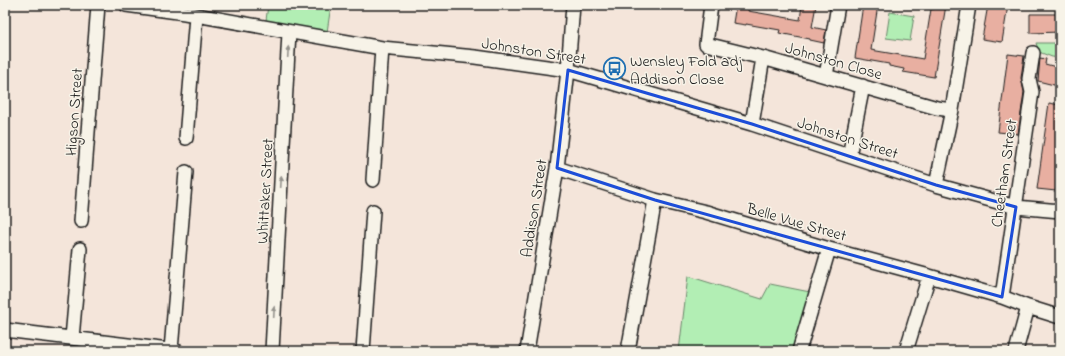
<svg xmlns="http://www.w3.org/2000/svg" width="1065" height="356" viewBox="0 0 1065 356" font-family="'Indie Flower',sans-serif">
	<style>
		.green { fill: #b2eeb4; stroke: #678568 }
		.building { fill: #e8afa1; stroke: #1c1c1c }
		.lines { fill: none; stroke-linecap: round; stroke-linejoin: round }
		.street-casing { stroke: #1c1c1c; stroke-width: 16 }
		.street { stroke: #f7f3e8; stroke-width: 13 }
		.oneway { fill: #94928c }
		.marked { fill: none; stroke: #1d4ed8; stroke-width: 3; stroke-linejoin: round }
		.labels { text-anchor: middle; stroke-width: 3; stroke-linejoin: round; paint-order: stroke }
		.street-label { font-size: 16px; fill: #1c1c1c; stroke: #f7f3e8 }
		.poi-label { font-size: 16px; fill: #1c1c1c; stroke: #f7f3e8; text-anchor: start }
	</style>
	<rect width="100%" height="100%" fill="#f4e5da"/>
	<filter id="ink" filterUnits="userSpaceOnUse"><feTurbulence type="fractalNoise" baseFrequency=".025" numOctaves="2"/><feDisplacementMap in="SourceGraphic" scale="8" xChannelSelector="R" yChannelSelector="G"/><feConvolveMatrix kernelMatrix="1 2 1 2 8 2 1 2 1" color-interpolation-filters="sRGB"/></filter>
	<g filter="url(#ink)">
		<!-- green -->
		<path class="green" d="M268,5H331L326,39L265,28Z
			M890,12L914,16L910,41L886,38Z
			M1036,43H1060V58L1052,57L1039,52Z
			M688,276L762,299L770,284L810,292L794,351H679Z"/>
		<!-- building -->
		<path class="building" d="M736,5H749L748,11L800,20L802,5H816L812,27L826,30L824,43L810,40V39L779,33L780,30L746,24V25L733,23Z
			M863,5H878L871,50L923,59L931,9H934L935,5H946L934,77L903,72L904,69L889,66V64L855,58Z
			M988,5H1008L1002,42L982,39Z
			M1030,14H1059L1060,15V32L1030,33Z
			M1008,54L1024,56L1021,78L1024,92L1018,134L998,132Z
			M1040,58L1046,59L1045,64L1060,68L1058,86L1038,81Z
			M1049,103L1060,105V163L1056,191L1037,189Z"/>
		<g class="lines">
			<defs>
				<path id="street" d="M126,5L185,13L382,48L475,57L568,70L752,124L936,185L1016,207L1060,211
					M711,5L706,44L763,58L937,108L952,110
					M826,76L838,5
					M752,124L763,58
					M186,138L196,16
					M849,156L863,86
					M557,168L655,200L706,212L829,249L929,276L1002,297L1028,307L1060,317
					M373,180L382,48
					M936,185L952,110L969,5
					M81,221L98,5
					M1002,297L1032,92L1029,79L1033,53
					M5,330L177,351
					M72,338L80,249
					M171,350L186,172
					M272,351L289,32
					M363,351L373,211
					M527,351L557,168L568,70L573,5
					M628,351L655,200
					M799,351L829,249
					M906,351L929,276
					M1016,351L1028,307"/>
			</defs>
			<!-- street casing -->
			<use href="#street" class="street-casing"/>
			<!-- street -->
			<use href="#street" class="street"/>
		</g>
		<!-- one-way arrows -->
		<defs><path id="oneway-solid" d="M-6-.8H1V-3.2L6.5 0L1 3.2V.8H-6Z"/></defs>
		<g class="oneway">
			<use href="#oneway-solid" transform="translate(288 52) rotate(-87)"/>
			<use href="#oneway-solid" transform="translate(281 182) rotate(-87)"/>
			<use href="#oneway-solid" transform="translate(274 312) rotate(-87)"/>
		</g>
	</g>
	<!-- marked area -->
	<path class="marked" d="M568,70L752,124L936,185L1016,207L1002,297L655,200L557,168Z"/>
	<!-- icons -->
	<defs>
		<symbol id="bus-ring" viewBox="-11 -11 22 22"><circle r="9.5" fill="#f7f3e8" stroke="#1f6fb2" stroke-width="1.5"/><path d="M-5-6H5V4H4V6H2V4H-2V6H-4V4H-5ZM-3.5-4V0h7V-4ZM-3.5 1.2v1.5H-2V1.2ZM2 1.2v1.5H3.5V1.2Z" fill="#1f6fb2"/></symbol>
	</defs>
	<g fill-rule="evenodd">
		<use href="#bus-ring" x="602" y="56" width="25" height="25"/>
	</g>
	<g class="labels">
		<!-- street labels -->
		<g class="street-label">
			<text transform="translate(534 50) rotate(9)" y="6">Johnston Street</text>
			<text transform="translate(834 60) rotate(16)" y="6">Johnston Close</text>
			<text transform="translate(73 112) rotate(-86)" y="6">Higson Street</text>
			<text transform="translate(848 137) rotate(18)" y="6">Johnston Street</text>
			<text transform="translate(1003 173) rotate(-82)" y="6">Cheetham Street</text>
			<text transform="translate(264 191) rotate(-87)" y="6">Whittaker Street</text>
			<text transform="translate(533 208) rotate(-81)" y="6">Addison Street</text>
			<text transform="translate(797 221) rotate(16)" y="6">Belle Vue Street</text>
		</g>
		<!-- poi labels -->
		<g class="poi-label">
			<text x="630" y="66">Wensley Fold adj<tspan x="630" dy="18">Addison Close</tspan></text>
		</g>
	</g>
	<!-- margin -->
	<rect width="1065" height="356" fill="none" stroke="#f7f3e8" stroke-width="20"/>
	<rect x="10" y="10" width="1045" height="336" fill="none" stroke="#1c1c1c" stroke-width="1.5" filter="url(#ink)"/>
</svg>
